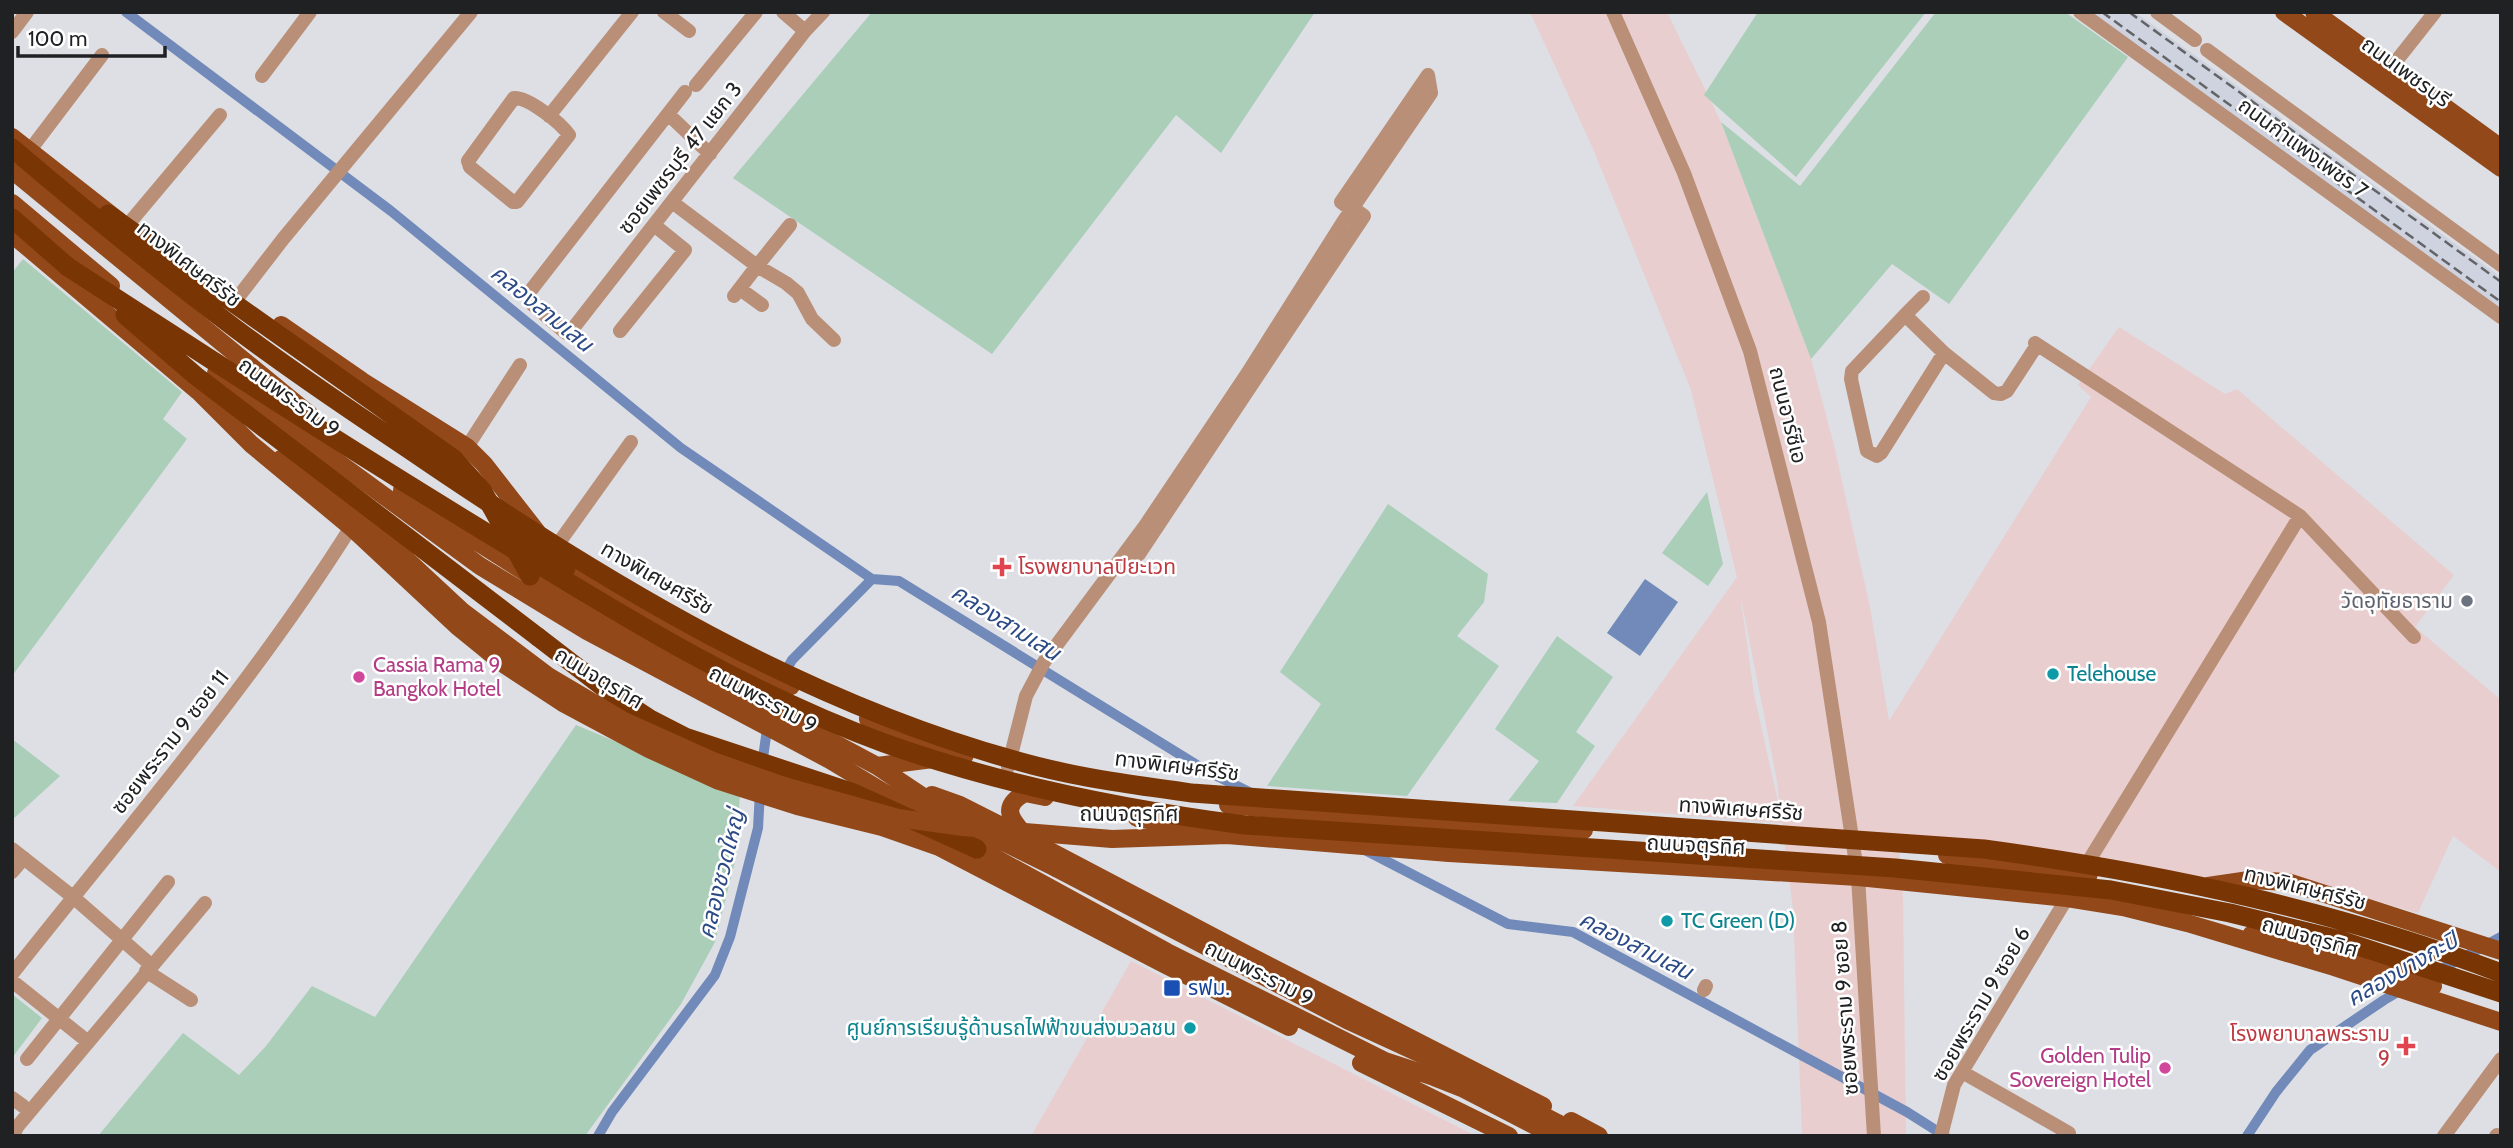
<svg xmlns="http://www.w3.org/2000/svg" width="2513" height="1148" viewBox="0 0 2513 1148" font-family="Cabin,'Noto Sans Thai',sans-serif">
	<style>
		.commercial { fill: #e9cecf; fill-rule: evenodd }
		.built { fill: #cfd3df }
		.green { fill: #aaceb8 }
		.water { fill: #718ab9 }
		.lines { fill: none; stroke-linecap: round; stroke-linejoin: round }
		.canal { stroke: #718ab9; stroke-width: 10 }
		.minor { stroke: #b98f78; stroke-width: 14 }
		.major { stroke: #924819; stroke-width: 18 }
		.highway { stroke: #793504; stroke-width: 19 }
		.rail { stroke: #636467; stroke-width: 2.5; stroke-dasharray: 10 5; stroke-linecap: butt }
		.major-bridge { stroke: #924819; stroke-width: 18 }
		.highway-bridge { stroke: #793504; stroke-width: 19 }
		.health-dot { fill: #e0444e; stroke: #fff; stroke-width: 2.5 }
		.worship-dot { fill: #6b7280; stroke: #fff; stroke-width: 2.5 }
		.culture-dot { fill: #0f9aa8; stroke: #fff; stroke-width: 2.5 }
		.hotel-dot { fill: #d1479c; stroke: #fff; stroke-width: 2.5 }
		.transit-dot { fill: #1a4fb4; stroke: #fff; stroke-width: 2.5 }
		.labels { text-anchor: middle; stroke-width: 5; stroke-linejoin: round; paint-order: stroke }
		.street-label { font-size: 21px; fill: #202123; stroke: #fff }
		.health-label { font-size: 21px; fill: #be3a42; stroke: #fff; text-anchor: start }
		.worship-label { font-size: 21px; fill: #5b616d; stroke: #fff; text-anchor: end }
		.hotel-label { font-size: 21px; fill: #b23c85; stroke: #fff; text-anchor: start }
		.culture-label { font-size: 21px; fill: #0d838f; stroke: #fff; text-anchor: start }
		.transit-label { font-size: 21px; fill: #164399; stroke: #fff; text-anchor: start }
		.water-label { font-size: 23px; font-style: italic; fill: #2c4a85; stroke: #fff }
	</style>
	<rect width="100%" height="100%" fill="#dddfe4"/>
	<!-- commercial -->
	<path class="commercial" d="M1530,12H1667L1721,122L1811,359L1834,445L1870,607L1889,721L2091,397L2078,385L2119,327L2225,394L2237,389L2454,575L2415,627L2501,700V872L2453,836L2418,913L2290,876L2246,871L2205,878L1898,835L1903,897L1906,1136H1802L1793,909L1782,823L1573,806L1737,577L1691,390L1594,151ZM1740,593L1777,781L1780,811L1754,694Z
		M1131,961L1476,1136H1031Z"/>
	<!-- built -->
	<path class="built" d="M2081,12H2135L2501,277V325Z"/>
	<!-- green -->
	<path class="green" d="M872,12H1315L1221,153L1176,115L992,354L733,178Z
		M1758,12H1926L1796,177L1704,95Z
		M1936,12H2065L2128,57L1949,304L1892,264L1811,359L1721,122L1800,186Z
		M23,259L182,392L163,419L187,439L12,676V273Z
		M1707,492L1723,564L1708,586L1662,553Z
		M1388,504L1488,574L1484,602L1457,636L1499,666L1407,796L1267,786L1321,704L1280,672Z
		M1557,636L1613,677L1576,732L1595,746L1557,803L1508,801L1539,761L1495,729Z
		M576,725L740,793L736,857L715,942L681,1004L585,1136H98L183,1033L239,1075L266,1046L312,986L375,1017Z
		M12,739L60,776L12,820Z
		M12,994L42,1018L12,1058Z"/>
	<!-- water -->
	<path class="water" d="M1645,579L1678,602L1640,656L1607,633Z"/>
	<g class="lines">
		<!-- canal -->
		<path class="canal" d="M126,12L391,211L681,448L872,579L899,581L1205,770L1251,793
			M784,674L792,660L872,579
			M762,765L768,722
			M1365,850L1508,924L1573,932L1907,1112L1945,1136
			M2436,972L2501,937
			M598,1136L612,1112L715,975L730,937L758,828L760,792
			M2247,1136L2276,1092L2310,1050L2384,1000L2403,989"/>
		<!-- minor -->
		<path class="minor" d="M664,12L689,31
			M783,12L805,31
			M1613,12L1684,173L1750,351L1819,622L1858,877L1874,1136
			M2080,12L2501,317
			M2157,12L2195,40
			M12,32L27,12
			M2207,50L2501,265
			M2386,74L2435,12
			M262,76L310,12
			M696,85L756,12
			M685,92L528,294L533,305L566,333L571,331L805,31L823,12
			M514,98C528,97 561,123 569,135L517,202H513L470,167L468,161Z
			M668,114L710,154
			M549,116L632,12
			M30,150L102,55
			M672,202L757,266L790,225
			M1352,210L1341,202L1428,75
			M126,227L220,115
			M740,289L762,305
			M239,296L283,239L471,12
			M734,296L757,266L786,283L798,293L812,319L834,340
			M1923,297L1905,315L1944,353L1994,393L2001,394L2007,391L2037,345
			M1905,315L1852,371L1851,379L1867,451L1877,456L1881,453L1944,353
			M620,331L685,250L654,225
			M2035,343L2300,516L2414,637
			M467,447L520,365
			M553,551L631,442
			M1122,557L1131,560L1139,554L1364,216L1353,208
			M1008,767L1026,696L1044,662L1145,526L1247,374L1343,222L1425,102L1431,93L1428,75
			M12,849L73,897L151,965
			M12,872L24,858
			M2082,872L2300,516
			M146,971L191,1000
			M12,974C128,827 251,686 351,527
			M12,981L87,1041
			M1704,990L1706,986
			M27,1059L168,882
			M1962,1072L2069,1133
			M12,1098L23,1106
			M15,1136L14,1134L17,1127L205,903
			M1941,1136L1954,1085L2067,898
			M2444,1136L2501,1059
			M2496,1136L2497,1135"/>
		<!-- major -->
		<path class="major" d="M2284,12L2501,168
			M2314,12L2501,148
			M12,137L119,221
			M12,170L310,415
			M12,203L111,286
			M12,234L198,391L251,444L351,527L457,626L505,665L563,703L649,749L719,781L797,806L882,827L939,847L1162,963L1289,1027
			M281,325L362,381L467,447L484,464L537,532
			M216,373L480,566L587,631L830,760L933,822
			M402,490L449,524L585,610L877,766L955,818L1056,868
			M559,559L566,568L701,645L791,686
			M868,719L947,749
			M877,766L965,755
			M932,795L960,805L1029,840L1244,953L1543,1106
			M1228,805L1360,817L1584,830
			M1137,818L1210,832
			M1023,833C1009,817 1002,806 1025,793L1045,797
			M966,842L1167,952L1385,1061L1434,1077L1462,1088L1555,1136
			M1449,853L1858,877L2067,898L2123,907L2187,923L2334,967L2501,1022
			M1947,855L2089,874
			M2208,886L2249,880L2288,882L2501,951
			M2252,934L2350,958L2433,986
			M1361,1063L1509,1136
			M1571,1121L1599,1136"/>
		<!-- highway -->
		<path class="highway" d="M12,218L68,267
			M454,459L482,490L530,576
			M507,529L566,568
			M538,637L612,694L650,719L685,737L851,792L977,849"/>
		<!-- rail -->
		<path class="rail" d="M2102,12L2501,302
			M2129,12L2501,282"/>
		<!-- major-bridge -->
		<path class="major-bridge" d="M281,459L391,545L463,612L548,676L624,721L713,761L784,786L898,818L963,827L1112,839L1227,835L1449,853
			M1056,868L1347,1020L1434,1060L1583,1136"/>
		<!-- highway-bridge -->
		<path class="highway-bridge" d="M12,148C85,210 159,271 236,329C292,371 351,411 410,450C603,582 808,707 1036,766C1087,779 1140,786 1192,793L1984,849C2161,873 2334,910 2501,973
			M108,214L454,459
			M68,267C216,363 364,459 515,550C634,623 752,695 884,743C1001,785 1122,809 1245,825L1895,868L2111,890L2230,913L2340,940L2501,993
			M125,315L196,376L538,637"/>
	</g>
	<!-- markers -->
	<g class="health-dot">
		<path d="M998.5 556.5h7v7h7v7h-7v7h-7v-7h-7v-7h7z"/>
		<path d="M2402.5 1035.5h7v7h7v7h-7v7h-7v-7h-7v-7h7z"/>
	</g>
	<circle class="worship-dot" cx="2467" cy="601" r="7"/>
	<g class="culture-dot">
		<circle cx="2053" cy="674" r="7"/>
		<circle cx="1667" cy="921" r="7"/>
		<circle cx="1190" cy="1028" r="7"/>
	</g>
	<g class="hotel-dot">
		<circle cx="359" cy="677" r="7"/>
		<circle cx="2165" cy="1068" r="7"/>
	</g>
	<rect class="transit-dot" x="1163" y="979" width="18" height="18" rx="3.5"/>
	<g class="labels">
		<!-- street labels -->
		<g class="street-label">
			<text transform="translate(2406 72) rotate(36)" y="7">ถนนเพชรบุรี</text>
			<text transform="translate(2303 148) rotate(36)" y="7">ถนนกำแพงเพชร 7</text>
			<text transform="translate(680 158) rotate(-52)" y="7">ซอยเพชรบุรี 47 แยก 3</text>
			<text transform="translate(189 264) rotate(38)" y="7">ทางพิเศษศรีรัช</text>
			<text transform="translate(289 397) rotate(36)" y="7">ถนนพระราม 9</text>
			<text transform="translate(1788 415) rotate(76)" y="7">ถนนอาร์ซีเอ</text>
			<text transform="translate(657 578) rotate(30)" y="7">ทางพิเศษศรีรัช</text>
			<text transform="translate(599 678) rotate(31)" y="7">ถนนจตุรทิศ</text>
			<text transform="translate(763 699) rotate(28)" y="7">ถนนพระราม 9</text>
			<text transform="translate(170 742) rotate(-52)" y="7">ซอยพระราม 9 ซอย 11</text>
			<text transform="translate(1177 766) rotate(7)" y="7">ทางพิเศษศรีรัช</text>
			<text transform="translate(1741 809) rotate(4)" y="7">ทางพิเศษศรีรัช</text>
			<text x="1129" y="821">ถนนจตุรทิศ</text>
			<text transform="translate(1696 845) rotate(3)" y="7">ถนนจตุรทิศ</text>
			<text transform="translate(2305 888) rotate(14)" y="7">ทางพิเศษศรีรัช</text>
			<text transform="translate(2310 937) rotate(16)" y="7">ถนนจตุรทิศ</text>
			<text transform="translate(1259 973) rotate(27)" y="7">ถนนพระราม 9</text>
			<text transform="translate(1981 1004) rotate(-60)" y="7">ซอยพระราม 9 ซอย 6</text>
			<text transform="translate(1845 1008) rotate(-94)" y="7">ซอยพระราม 9 ซอย 8</text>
		</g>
		<!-- health labels -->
		<g class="health-label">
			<text x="1018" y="574">โรงพยาบาลปิยะเวท</text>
			<text x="2390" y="1041" text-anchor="end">โรงพยาบาลพระราม<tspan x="2390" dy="24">9</tspan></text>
		</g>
		<!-- worship labels -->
		<g class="worship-label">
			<text x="2453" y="608">วัดอุทัยธาราม</text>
		</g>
		<!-- hotel labels -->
		<g class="hotel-label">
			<text x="373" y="672">Cassia Rama 9<tspan x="373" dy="24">Bangkok Hotel</tspan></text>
			<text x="2151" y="1063" text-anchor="end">Golden Tulip<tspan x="2151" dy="24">Sovereign Hotel</tspan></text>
		</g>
		<!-- culture labels -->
		<g class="culture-label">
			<text x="2067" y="681">Telehouse</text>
			<text x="1681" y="928">TC Green (D)</text>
			<text x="1176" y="1035" text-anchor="end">ศูนย์การเรียนรู้ด้านรถไฟฟ้าขนส่งมวลชน</text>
		</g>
		<!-- transit labels -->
		<g class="transit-label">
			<text x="1188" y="995">รฟม.</text>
		</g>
		<!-- water labels -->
		<g class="water-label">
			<text transform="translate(542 308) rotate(39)" y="8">คลองสามเสน</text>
			<text transform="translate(1006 622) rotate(32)" y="8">คลองสามเสน</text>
			<text transform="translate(721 874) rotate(-76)" y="8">คลองชวดใหญ่</text>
			<text transform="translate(1636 945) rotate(27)" y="8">คลองสามเสน</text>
			<text transform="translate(2402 969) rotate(-30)" y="8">คลองบางกะปิ</text>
		</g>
	</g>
	<!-- border -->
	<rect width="2513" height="1148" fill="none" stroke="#202123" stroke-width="28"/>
	<!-- scale -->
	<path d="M18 46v10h147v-10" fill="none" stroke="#202123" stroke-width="3.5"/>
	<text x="28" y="46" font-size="21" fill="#202123" stroke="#ffffff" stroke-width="5" paint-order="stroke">100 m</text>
</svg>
